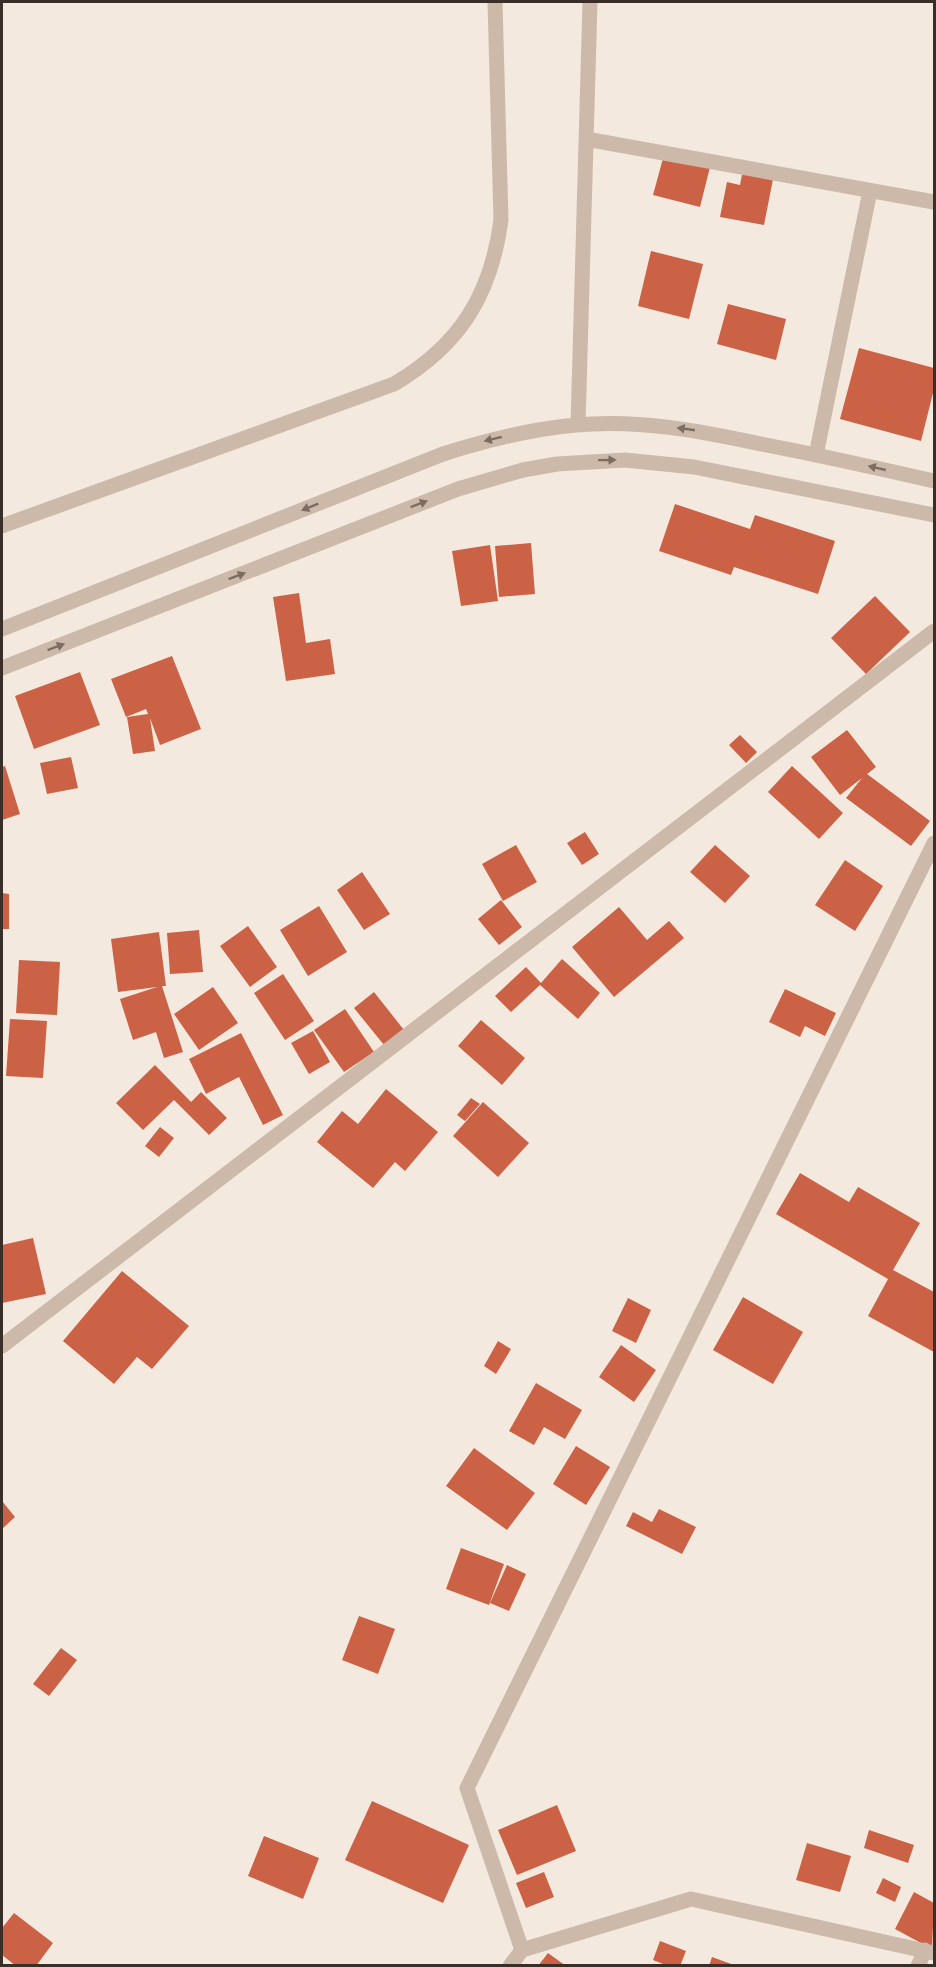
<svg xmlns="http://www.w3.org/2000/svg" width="936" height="1967" viewBox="0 0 936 1967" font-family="'PT Sans',sans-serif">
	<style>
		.building { fill: #cc6245 }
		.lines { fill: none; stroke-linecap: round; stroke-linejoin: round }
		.lane { stroke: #cdb9a9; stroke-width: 15 }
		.street { stroke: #cdb9a9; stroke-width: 15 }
		.oneway { fill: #7c6d63 }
	</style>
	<rect width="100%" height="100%" fill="#f4e9de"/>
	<!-- building -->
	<path class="building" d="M665,151L711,163L700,207L653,195Z
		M743,169L774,174L764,225L720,217L727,182L740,185Z
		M651,251L703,264L689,319L638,306Z
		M728,304L786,319L776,360L717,344Z
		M859,348L934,368V389L921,441L840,419Z
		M675,504L750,529L755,515L835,541L818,594L734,567L731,575L659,551Z
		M531,543L535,594L499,597L495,546Z
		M490,545L498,601L461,606L452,551Z
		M299,593L306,643L330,639L335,674L286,681L273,597Z
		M875,596L910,632L866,674L831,638Z
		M172,656L201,729L160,745L150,718L155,751L133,754L127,717L148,714L146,709L126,717L111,679Z
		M80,672L100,725L34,749L15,696Z
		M847,730L876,767L867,774L930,821L911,846L846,798L862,778L840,795L811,757Z
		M740,735L757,752L746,763L729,745Z
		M71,757L78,788L47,794L40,763Z
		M5,766L20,814L2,820V767Z
		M792,766L843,813L819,839L768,792Z
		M585,832L599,854L582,865L567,843Z
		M516,845L537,882L503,901L482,864Z
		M715,845L750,876L725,903L690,872Z
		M845,860L883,886L855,931L815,905Z
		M362,872L390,914L364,930L337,890Z
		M2,893L9,894V929H2Z
		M501,900L522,927L499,945L478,919Z
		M319,906L347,952L308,976L280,930Z
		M619,907L647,940L669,921L684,938L614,997L572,947Z
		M248,926L277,967L250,987L220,946Z
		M199,930L203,972L170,974L167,933Z
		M159,932L166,986H162L183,1052L164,1058L156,1032L133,1040L120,999L157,987L118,992L111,939Z
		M562,959L600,993L578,1019L540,985L511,1012L495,996L526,967L541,983Z
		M19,960L60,962L57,1015L16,1013Z
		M283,974L314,1021L285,1040L254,993Z
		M213,987L238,1023L199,1050L174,1014Z
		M785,989L836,1013L825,1036L805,1026L800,1037L769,1022Z
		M374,992L404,1030L384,1045L354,1008Z
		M345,1009L374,1052L344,1072L314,1030Z
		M10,1019L47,1021L43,1078L6,1076Z
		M481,1020L525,1058L502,1085L458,1046Z
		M313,1031L330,1062L309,1074L291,1043Z
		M241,1033L283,1115L263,1125L239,1077L206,1094L189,1059Z
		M155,1065L191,1102L201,1092L227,1118L209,1135L174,1100L143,1130L116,1103Z
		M386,1089L438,1132L405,1171L395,1162L373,1188L317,1142L342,1111L358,1124Z
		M471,1098L480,1104L465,1121L457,1115Z
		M483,1102L529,1143L498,1177L453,1136Z
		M160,1127L174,1138L159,1157L145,1146Z
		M800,1173L849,1202L858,1187L920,1223L893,1270L934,1292V1352L868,1316L888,1279L776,1214Z
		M33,1238L46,1294L2,1303V1245Z
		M122,1271L189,1326L152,1369L137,1357L114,1384L63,1341Z
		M743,1297L803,1332L773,1384L713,1350Z
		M628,1298L651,1310L636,1343L612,1331Z
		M498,1341L511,1349L496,1374L484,1366Z
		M621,1345L656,1370L634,1402L599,1377Z
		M536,1383L582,1410L565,1439L544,1427L534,1445L509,1431Z
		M576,1446L610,1467L586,1505L553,1484Z
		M474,1448L535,1493L507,1530L446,1486Z
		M2,1501L15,1517L2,1529Z
		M659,1509L696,1527L682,1554L626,1526L633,1512L652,1522Z
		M461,1548L504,1564L489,1605L446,1589Z
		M507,1565L526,1574L509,1611L490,1603Z
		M359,1616L395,1629L378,1674L342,1660Z
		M61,1648L77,1660L49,1696L33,1684Z
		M372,1801L469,1845L443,1903L345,1860Z
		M557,1805L576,1851L517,1875L498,1830Z
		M869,1830L914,1845L908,1863L864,1848Z
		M264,1836L319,1858L303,1899L248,1876Z
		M807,1843L851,1856L840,1892L796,1880Z
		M544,1872L554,1897L526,1908L516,1883Z
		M883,1878L901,1887L895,1902L876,1893Z
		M914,1892L934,1903L932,1949L895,1929Z
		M14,1913L53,1943L36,1966H16L2,1955V1928Z
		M660,1941L686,1951L680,1966H668L653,1960Z
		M548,1953L566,1966H538Z
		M712,1957L734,1965V1966H709Z"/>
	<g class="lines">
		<!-- lane -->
		<path class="lane" d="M2,526L394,384C460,345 491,295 501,220L495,2"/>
		<!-- street -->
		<path class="street" d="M586,139L934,202
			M578,425L590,2
			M816,455L870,191
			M2,629L443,454C487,440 531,429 576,425C639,419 700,431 761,444C819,455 877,468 934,481
			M2,668L458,489L523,470L557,464L625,460L694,467L934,515
			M2,1346L934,631
			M522,1950L691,1899L934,1953
			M510,1966L522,1950L467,1788L934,843
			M918,1966L925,1950"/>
	</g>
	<!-- one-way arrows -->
	<defs><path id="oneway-solid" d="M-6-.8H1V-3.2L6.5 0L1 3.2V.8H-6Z" transform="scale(1.5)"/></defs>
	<g class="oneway">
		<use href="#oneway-solid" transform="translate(686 429) rotate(-172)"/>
		<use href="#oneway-solid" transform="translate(493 439) rotate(166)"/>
		<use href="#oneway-solid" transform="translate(607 460) rotate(-1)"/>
		<use href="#oneway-solid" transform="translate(877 468) rotate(-167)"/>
		<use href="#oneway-solid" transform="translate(419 504) rotate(-21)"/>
		<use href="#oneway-solid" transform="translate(310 507) rotate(158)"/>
		<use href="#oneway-solid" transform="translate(237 576) rotate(-21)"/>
		<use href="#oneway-solid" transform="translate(56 647) rotate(-21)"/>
	</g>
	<!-- border -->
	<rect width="936" height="1967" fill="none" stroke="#3a2e29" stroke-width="6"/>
</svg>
